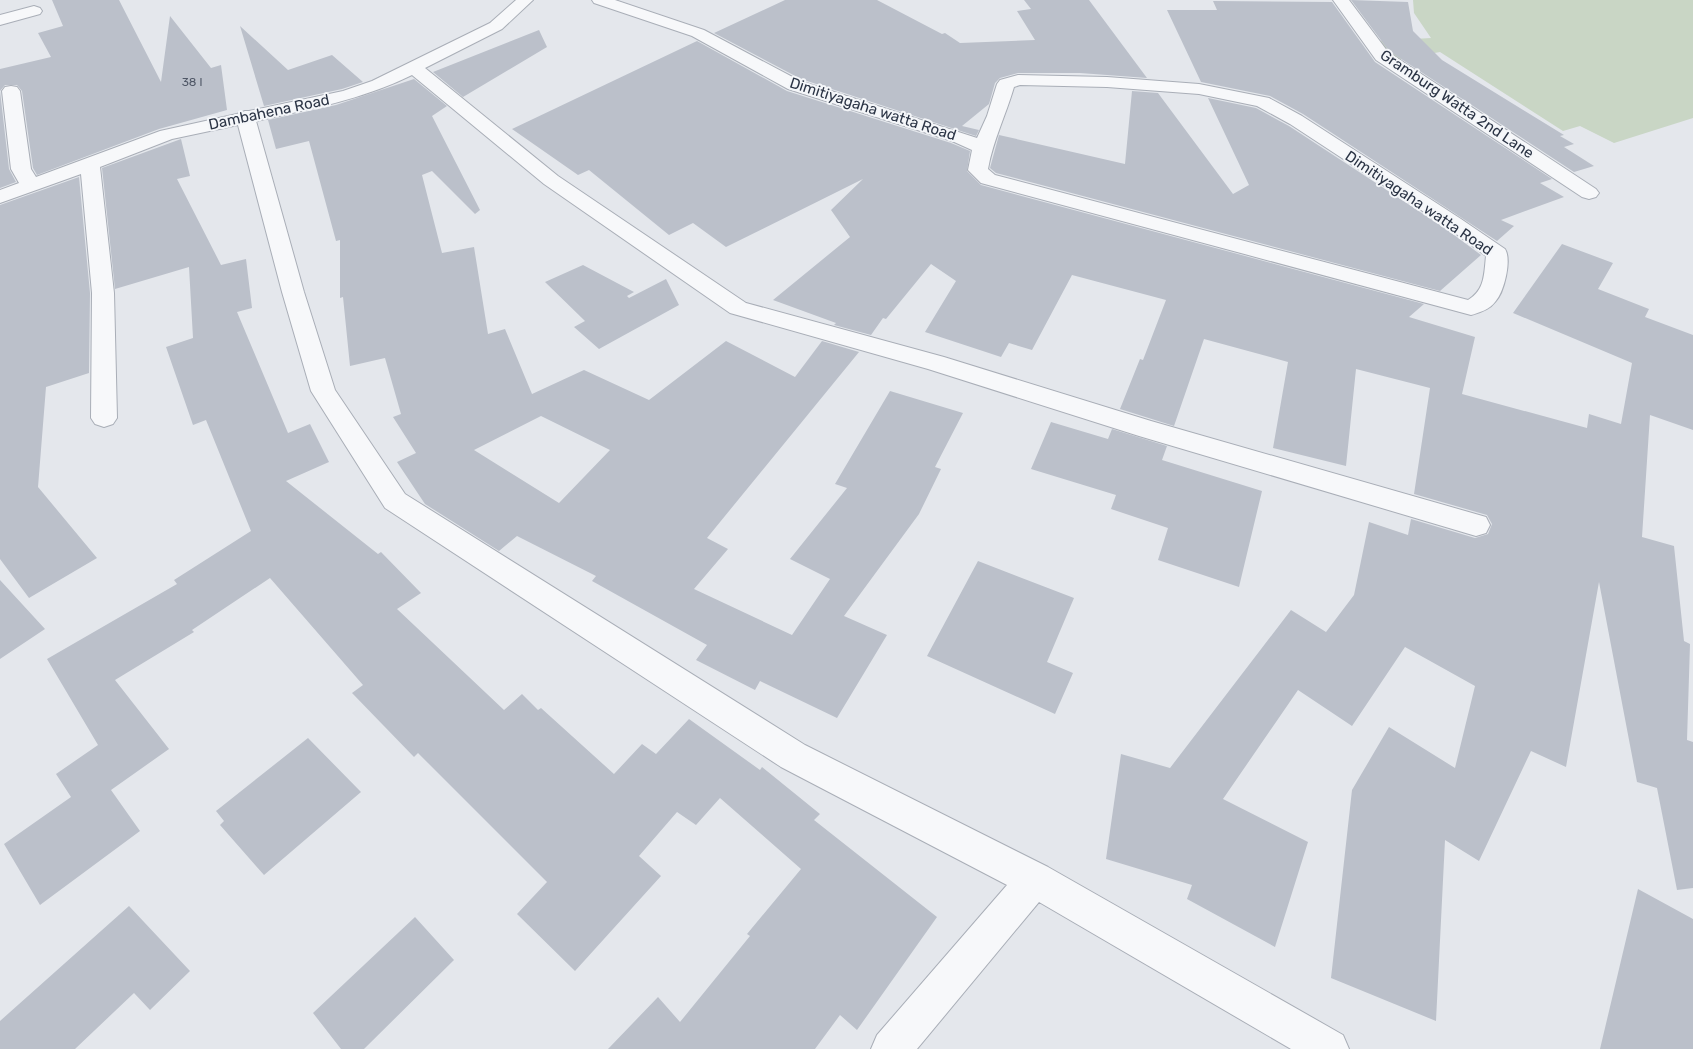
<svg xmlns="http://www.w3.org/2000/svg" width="1693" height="1049" viewBox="0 0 1693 1049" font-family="Rubik,sans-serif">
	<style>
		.green { fill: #c9d6c5 }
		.building { fill: #bbc0ca; fill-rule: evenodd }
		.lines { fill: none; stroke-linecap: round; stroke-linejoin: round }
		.minor-casing { stroke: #a9aeb7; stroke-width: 2 }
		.minor { fill: #f7f8fa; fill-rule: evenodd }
		.labels { text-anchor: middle; stroke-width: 4; stroke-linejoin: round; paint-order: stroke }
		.far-number-label { font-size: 12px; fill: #4f5766 }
		.far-street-label { font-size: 15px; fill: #2b3445; stroke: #f4f6f9 }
	</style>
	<rect width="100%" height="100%" fill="#e4e7ec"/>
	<!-- green -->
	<path class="green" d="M1413,0H1693V118L1614,143L1580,126L1563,131L1440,52L1396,60L1379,41L1431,38L1414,13Z"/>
	<!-- building -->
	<path class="building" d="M52,0H119L161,82L170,16L211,68L221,65L227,110L159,129L37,175L33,168L22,91L17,85H5L0,91L9,169L16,182L0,188V69L51,57L38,33L63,26Z
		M785,0H877L942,34L945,33L960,43L1035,40L1017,11L1031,9L1024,0H1089L1147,78L1080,73H1018L1000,78L995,83L989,104L962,126L979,130L976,136L801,79L714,33Z
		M1351,0L1408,2L1413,31L1442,60L1564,135L1560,136L1574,144L1564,147L1594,166L1574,172L1389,51Z
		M1213,1L1332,2L1375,62L1552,179L1540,183L1564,197L1501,220L1514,226L1497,241L1303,114L1270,96L1201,82L1167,10H1217Z
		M240,26L288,70L332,55L363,82L342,89L264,106Z
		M539,30L547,47L463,97L433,72Z
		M697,41L787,91L951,143L970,151L967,171L981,185L1424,304L1409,317L1475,337L1462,394L1587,428L1589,414L1621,424L1632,363L1513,313L1562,244L1613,263L1598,289L1649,309L1645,317L1693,335V430L1650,415L1642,537L1674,546L1684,641L1690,644L1687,740L1693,742V888L1677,890L1657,788L1637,782L1599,582L1566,767L1531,751L1479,861L1445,840L1436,1021L1331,978L1352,790L1389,727L1455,768L1475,686L1405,647L1352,726L1298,690L1223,799L1308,842L1275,947L1187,899L1192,885L1106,859L1121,754L1170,768L1291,610L1326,632L1354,595L1369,522L1408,535L1411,519L1475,538L1488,534L1492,524L1487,515L1414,494L1430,388L1356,369L1346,466L1273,448L1288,362L1204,339L1174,426L1120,409L1140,359L1143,360L1166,300L1072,275L1032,350L1009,343L1001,357L925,332L956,281L931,264L886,319L883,318L871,335L834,325L836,323L773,300L850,237L831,210L863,179L726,247L693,223L669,235L589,170L578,175L512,129Z
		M414,79L447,106L432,116L480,210L475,214L432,171L422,175L442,253L474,247L488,334L505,329L532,394L584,370L649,400L726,341L795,377L822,341L859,352L707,538L728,549L694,589L792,635L830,579L790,559L847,488L835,484L890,391L963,413L935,467L941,469L919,514L844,616L887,635L837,718L760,681L755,690L696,660L707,645L592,581L596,576L517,536L499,551L425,504L397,462L416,453L393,417L401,414L385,358L350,366L343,297L340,298V240L336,241L309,141L276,149L268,120L336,105ZM541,416L610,450L559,503L474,450Z
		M1132,91L1158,93L1233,194L1249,185L1208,98L1256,108L1289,126L1446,229L1481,255L1440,291L996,173L990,168L999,135L1125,164Z
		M181,139L190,176L177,179L221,265L246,259L252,308L237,312L288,433L310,424L329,462L286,481L378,554L381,552L421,593L397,609L504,710L522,694L538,710L541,708L614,774L642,744L656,754L689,719L760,770L762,767L820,814L814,820L937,917L857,1030L840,1015L815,1049H608L658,997L680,1022L750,936L747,934L801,869L720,798L696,825L677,812L639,856L661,876L575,971L517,914L547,882L418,753L414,757L352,693L363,685L270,578L192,630L194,632L115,680L169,749L111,790L140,831L40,905L4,844L71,797L56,774L98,745L47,659L177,584L174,580L251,531L206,420L193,425L166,347L193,338L189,267L115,289L102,168Z
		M79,177L90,293L89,373L46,387L38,487L97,558L29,598L0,559V205Z
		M583,265L634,292L627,296L629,298L666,279L679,305L599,349L574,327L585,321L545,282Z
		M1051,422L1108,439L1112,429L1167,446L1162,460L1262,491L1239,587L1158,560L1168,528L1111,509L1116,495L1031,469Z
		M978,561L1074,598L1047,662L1073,673L1055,714L927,656Z
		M0,580L45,629L0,659Z
		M308,738L361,792L264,875L220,825L224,821L216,811Z
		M1638,889L1693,919V1049H1600Z
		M129,906L190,971L150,1010L134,993L75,1049H0V1021Z
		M415,917L454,960L364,1049H341L313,1013Z"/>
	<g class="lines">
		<defs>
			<path id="minor" d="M516,0H533L502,29L425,68L558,176L746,303L944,357L1151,421L1486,517L1490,525L1486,533L1476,536L1139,436L928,369L730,313L544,184L412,75C361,100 310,109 256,121L304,292L335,390L405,494L805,745L1048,867L1343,1035L1349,1049H1291L1039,902L917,1049H871L877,1035L1007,885L781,767L385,508L311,391L282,292L238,125L172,139L100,167L114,293L117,418L113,424L104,427L95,424L91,418L92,293L81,174L0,203V190L19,183L11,169L2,91L5,87L11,86L17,87L20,91L31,169L36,177L160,131L237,114L245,111H249L343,91L372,81L490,23Z
				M592,0H615L704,30L800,81L977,138L987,116L997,84L1000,80L1018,75L1107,77L1199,84L1269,98L1302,116L1461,219L1505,249C1512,260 1504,293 1495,302C1490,309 1479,313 1471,315L981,183L968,170L972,150L952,141L788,89L692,36L594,3ZM1020,85L1107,87L1199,94L1257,106L1290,124L1447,227L1486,256C1484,274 1485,290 1468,300L995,175L988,169C993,140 1006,115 1014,87Z
				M1333,0H1349L1388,52L1596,189L1599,193L1596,197L1589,199L1582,197L1376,60Z
				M34,6L40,8L42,11L40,14L0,25V15Z"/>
		</defs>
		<!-- minor casing -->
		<use href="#minor" class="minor-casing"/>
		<!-- minor -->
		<use href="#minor" class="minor"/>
	</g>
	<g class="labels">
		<!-- far-number labels -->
		<g class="far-number-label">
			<text x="192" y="86">38 l</text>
		</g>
		<!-- far-street labels -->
		<g class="far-street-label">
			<text transform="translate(1457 104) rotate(34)" y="5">Gramburg Watta 2nd Lane</text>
			<text transform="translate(873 109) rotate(18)" y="5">Dimitiyagaha watta Road</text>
			<text transform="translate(269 112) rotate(-12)" y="5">Dambahena Road</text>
			<text transform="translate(1419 203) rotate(34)" y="5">Dimitiyagaha watta Road</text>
		</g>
	</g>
</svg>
